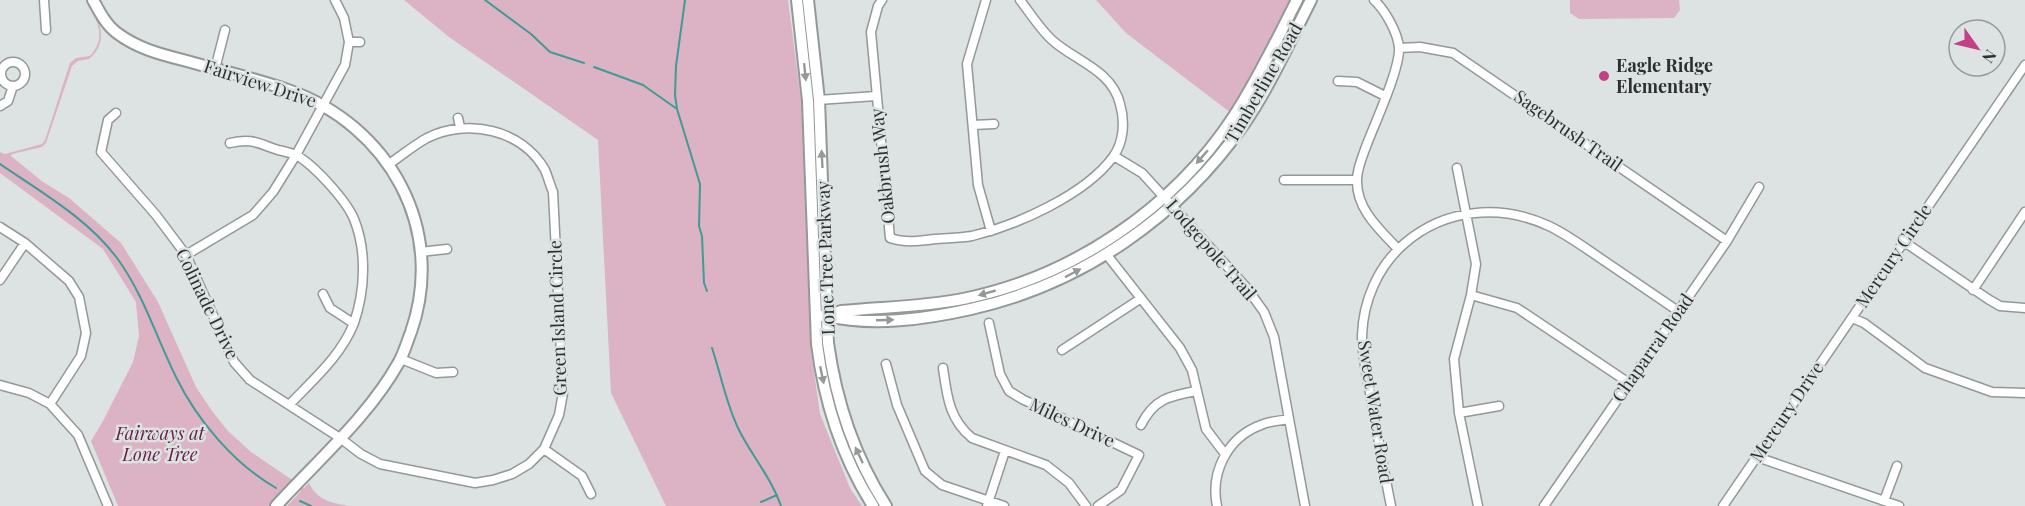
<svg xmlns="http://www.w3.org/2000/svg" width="2025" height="506" viewBox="0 0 2025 506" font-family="'Playfair Display',serif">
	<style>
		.green { fill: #dbb3c4 }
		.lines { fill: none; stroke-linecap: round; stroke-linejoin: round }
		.stream { stroke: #419b94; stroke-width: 2 }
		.minor-casing { stroke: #929998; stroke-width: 11 }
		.tertiary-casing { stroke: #929998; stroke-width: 14 }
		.minor { stroke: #fff; stroke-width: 8 }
		.tertiary { stroke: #fff; stroke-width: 10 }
		.oneway { fill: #969797 }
		.poi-dot { fill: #c34087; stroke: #dce3e2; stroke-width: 2 }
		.labels { text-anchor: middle; stroke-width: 5; stroke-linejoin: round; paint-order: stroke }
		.poi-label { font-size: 18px; font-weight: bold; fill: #2d2f2f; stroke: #dce3e2; text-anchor: start }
		.street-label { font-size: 18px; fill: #2d2f2f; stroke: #dce3e2 }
		.park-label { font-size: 18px; font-style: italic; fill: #671c45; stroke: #dce3e2 }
	</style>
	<rect width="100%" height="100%" fill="#dce3e2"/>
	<!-- green -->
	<path class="green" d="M87,0H89C99,19 110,42 89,59L78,61L72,66L46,143L42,147L12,154L11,156L43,182L69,198L121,243L158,302L196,387L212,411L228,431L251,452L304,488L309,483C317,500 331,503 350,506H287L301,491L290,485L270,506H118L91,441L103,421L133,362L139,336L136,302L103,249L0,173V152L5,154L42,144L45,140L70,63L76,58L90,56C108,36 96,20 87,0Z
		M404,0H788L802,108L811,351L820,414L850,488L862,506H666L611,393L598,140L449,37Z
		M1096,0H1292L1262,58L1231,113L1126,33Z
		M1570,0H1679L1680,10L1674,18L1579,19L1570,13Z"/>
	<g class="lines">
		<!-- stream -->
		<path class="stream" d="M485,0L531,34L550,52L584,63
			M685,0L676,66L675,95L677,109L700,184L699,226L702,236L704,283L707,291
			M594,67L643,85L677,109
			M0,164C41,192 87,218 117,258C144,295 156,337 176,377C197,420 234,464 276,488
			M712,348C721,375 726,403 738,428C751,455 771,477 781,506
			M300,501L311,506
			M761,502L777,495"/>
		<defs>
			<path id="minor" d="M44,0L46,30
				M882,0L878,6L871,32L890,238C905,243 920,241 935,239C947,238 960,238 972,236C1017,225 1085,195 1113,157C1124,142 1125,121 1120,104C1112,70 1075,61 1052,40C1040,29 1030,13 1020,0
				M986,0L967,64L978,185L991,231
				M1374,0C1385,10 1398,33 1399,48C1400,69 1375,123 1367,144C1363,155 1357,168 1357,180C1356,209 1380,230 1398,249
				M349,42H360
				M1399,48L1420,47L1453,53L1727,241
				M1 74a12 12 0 1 1 24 0a12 12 0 1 1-24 0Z
				M215,69L225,30
				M1338,81L1357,82L1385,96
				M818,100L876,96
				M0,106L8,101L13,86
				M116,113L108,120L101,152L156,215L186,255L234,362L250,380L340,438L361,454L380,464L475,483L493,480L512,474L529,464L544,449L559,415L563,393L553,192C550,185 548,177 545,170C522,129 467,118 427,138C414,145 401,156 389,164
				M458,118L460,127
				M973,125L994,124
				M230,143C252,138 257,143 278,150C284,151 290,153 296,155C314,165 346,200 354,219C367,251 365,291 354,323C341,356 313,380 289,405
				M1114,156L1142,173L1246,287L1264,312L1274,337L1305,506
				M1457,168L1476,264L1471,295L1454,359L1459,413L1478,506
				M1284,180H1357
				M0,227L25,243L69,281L79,297L86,333L81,356L50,404
				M1903,241L1988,299L2000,306L2025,308
				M420,252L447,249
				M186,255L253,215L273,192L296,155L345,65L349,42L344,18L335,0
				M1107,255L1180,348L1192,370L1206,429L1225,454
				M0,280L25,243
				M1973,290L2025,212
				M323,294L330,308L353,323
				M1471,295L1517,308L1629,383
				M1852,318L1864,323L1925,368L1992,392L2025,393
				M989,323L1000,374L1009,391L1022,399L1139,455L1121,490L1098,506
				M1062,350L1140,299
				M401,359L436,373L453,372
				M886,364L897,405L925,471L942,485L1004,506
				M943,368C947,396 949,419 972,438L1046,465L1069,483L1086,506
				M0,385L29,393L50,404L78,435L108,506
				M1459,413L1499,406
				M1141,425C1154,399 1169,396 1196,391
				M544,449L582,476L591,494
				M1757,457L1899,506
				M1884,501L1897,466
				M987,506L1005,451
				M1217,506C1210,472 1228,437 1261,425C1269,421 1280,421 1289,419
				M1391,506C1384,472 1378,437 1372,403C1368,381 1362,358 1362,336C1363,301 1378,266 1405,243C1446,208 1501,204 1549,226C1568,235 1585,248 1603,260C1628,277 1653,294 1678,311
				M1544,506L1727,241L1759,187
				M1723,506L2025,65"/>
			<path id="tertiary" d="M93,0C99,11 106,25 117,33C137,48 159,54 183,60C218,70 254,78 288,90C389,125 447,229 411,332C407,342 404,353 399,362C369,416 318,460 276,506
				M797,0L808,101L817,344C824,401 842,457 873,506
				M808,0L819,100L828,343C836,401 854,456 886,506
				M816,316H827L841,311C882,307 923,307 963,299C1072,277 1173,209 1234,116C1258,79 1277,39 1297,0
				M827,316C873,327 926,319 971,309C1082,284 1179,217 1244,124C1270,86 1290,41 1311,0"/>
		</defs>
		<!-- minor casing -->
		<use href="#minor" class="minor-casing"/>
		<!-- tertiary casing -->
		<use href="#tertiary" class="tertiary-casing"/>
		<!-- minor -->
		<use href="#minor" class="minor"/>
		<!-- tertiary -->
		<use href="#tertiary" class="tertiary"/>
	</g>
	<!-- one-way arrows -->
	<defs><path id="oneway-solid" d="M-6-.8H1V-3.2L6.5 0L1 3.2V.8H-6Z" transform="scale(1.5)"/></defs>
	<g class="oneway">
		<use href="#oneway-solid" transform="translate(805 72) rotate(84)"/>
		<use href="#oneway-solid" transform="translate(1202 157) rotate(131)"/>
		<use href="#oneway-solid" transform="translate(822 159) rotate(-93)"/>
		<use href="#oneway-solid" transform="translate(1073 273) rotate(-28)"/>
		<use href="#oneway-solid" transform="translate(987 293) rotate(164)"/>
		<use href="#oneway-solid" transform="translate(885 320) rotate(-2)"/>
		<use href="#oneway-solid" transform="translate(822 375) rotate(78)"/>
		<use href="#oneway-solid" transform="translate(859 455) rotate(-115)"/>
	</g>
	<!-- markers -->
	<circle class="poi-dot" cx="1604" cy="76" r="6"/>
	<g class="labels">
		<!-- poi labels -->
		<g class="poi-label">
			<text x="1616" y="72">Eagle Ridge<tspan x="1616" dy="21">Elementary</tspan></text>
		</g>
		<!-- street labels -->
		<g class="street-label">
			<text transform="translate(1264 83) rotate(-60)" y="6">Timberline Road</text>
			<text transform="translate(260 84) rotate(18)" y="6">Fairview Drive</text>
			<text transform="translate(1568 131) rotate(35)" y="6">Sagebrush Trail</text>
			<text transform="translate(883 166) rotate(-96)" y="6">Oakbrush Way</text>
			<text transform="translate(1211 250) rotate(49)" y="6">Lodgepole Trail</text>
			<text transform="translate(1894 256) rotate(-56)" y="6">Mercury Circle</text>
			<text transform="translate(826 258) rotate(-92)" y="6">Lone Tree Parkway</text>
			<text transform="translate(207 304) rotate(64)" y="6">Colinade Drive</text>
			<text transform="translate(558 318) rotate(-92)" y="6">Green Island Circle</text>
			<text transform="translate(1653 348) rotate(-55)" y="6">Chaparral Road</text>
			<text transform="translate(1375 412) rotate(81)" y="6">Sweet Water Road</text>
			<text transform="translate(1787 412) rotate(-56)" y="6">Mercury Drive</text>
			<text transform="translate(1072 423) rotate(25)" y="6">Miles Drive</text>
		</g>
		<!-- park labels -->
		<g class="park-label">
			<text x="160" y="440">Fairways at<tspan x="160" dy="21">Lone Tree</tspan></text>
		</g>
	</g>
	<!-- north arrow -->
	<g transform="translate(1977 48) rotate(124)"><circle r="28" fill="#dce3e2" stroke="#969b9a" stroke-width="1.5"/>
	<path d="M0-4.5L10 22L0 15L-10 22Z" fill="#c34087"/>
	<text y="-9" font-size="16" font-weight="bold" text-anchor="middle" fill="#2d2f2f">N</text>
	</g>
</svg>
